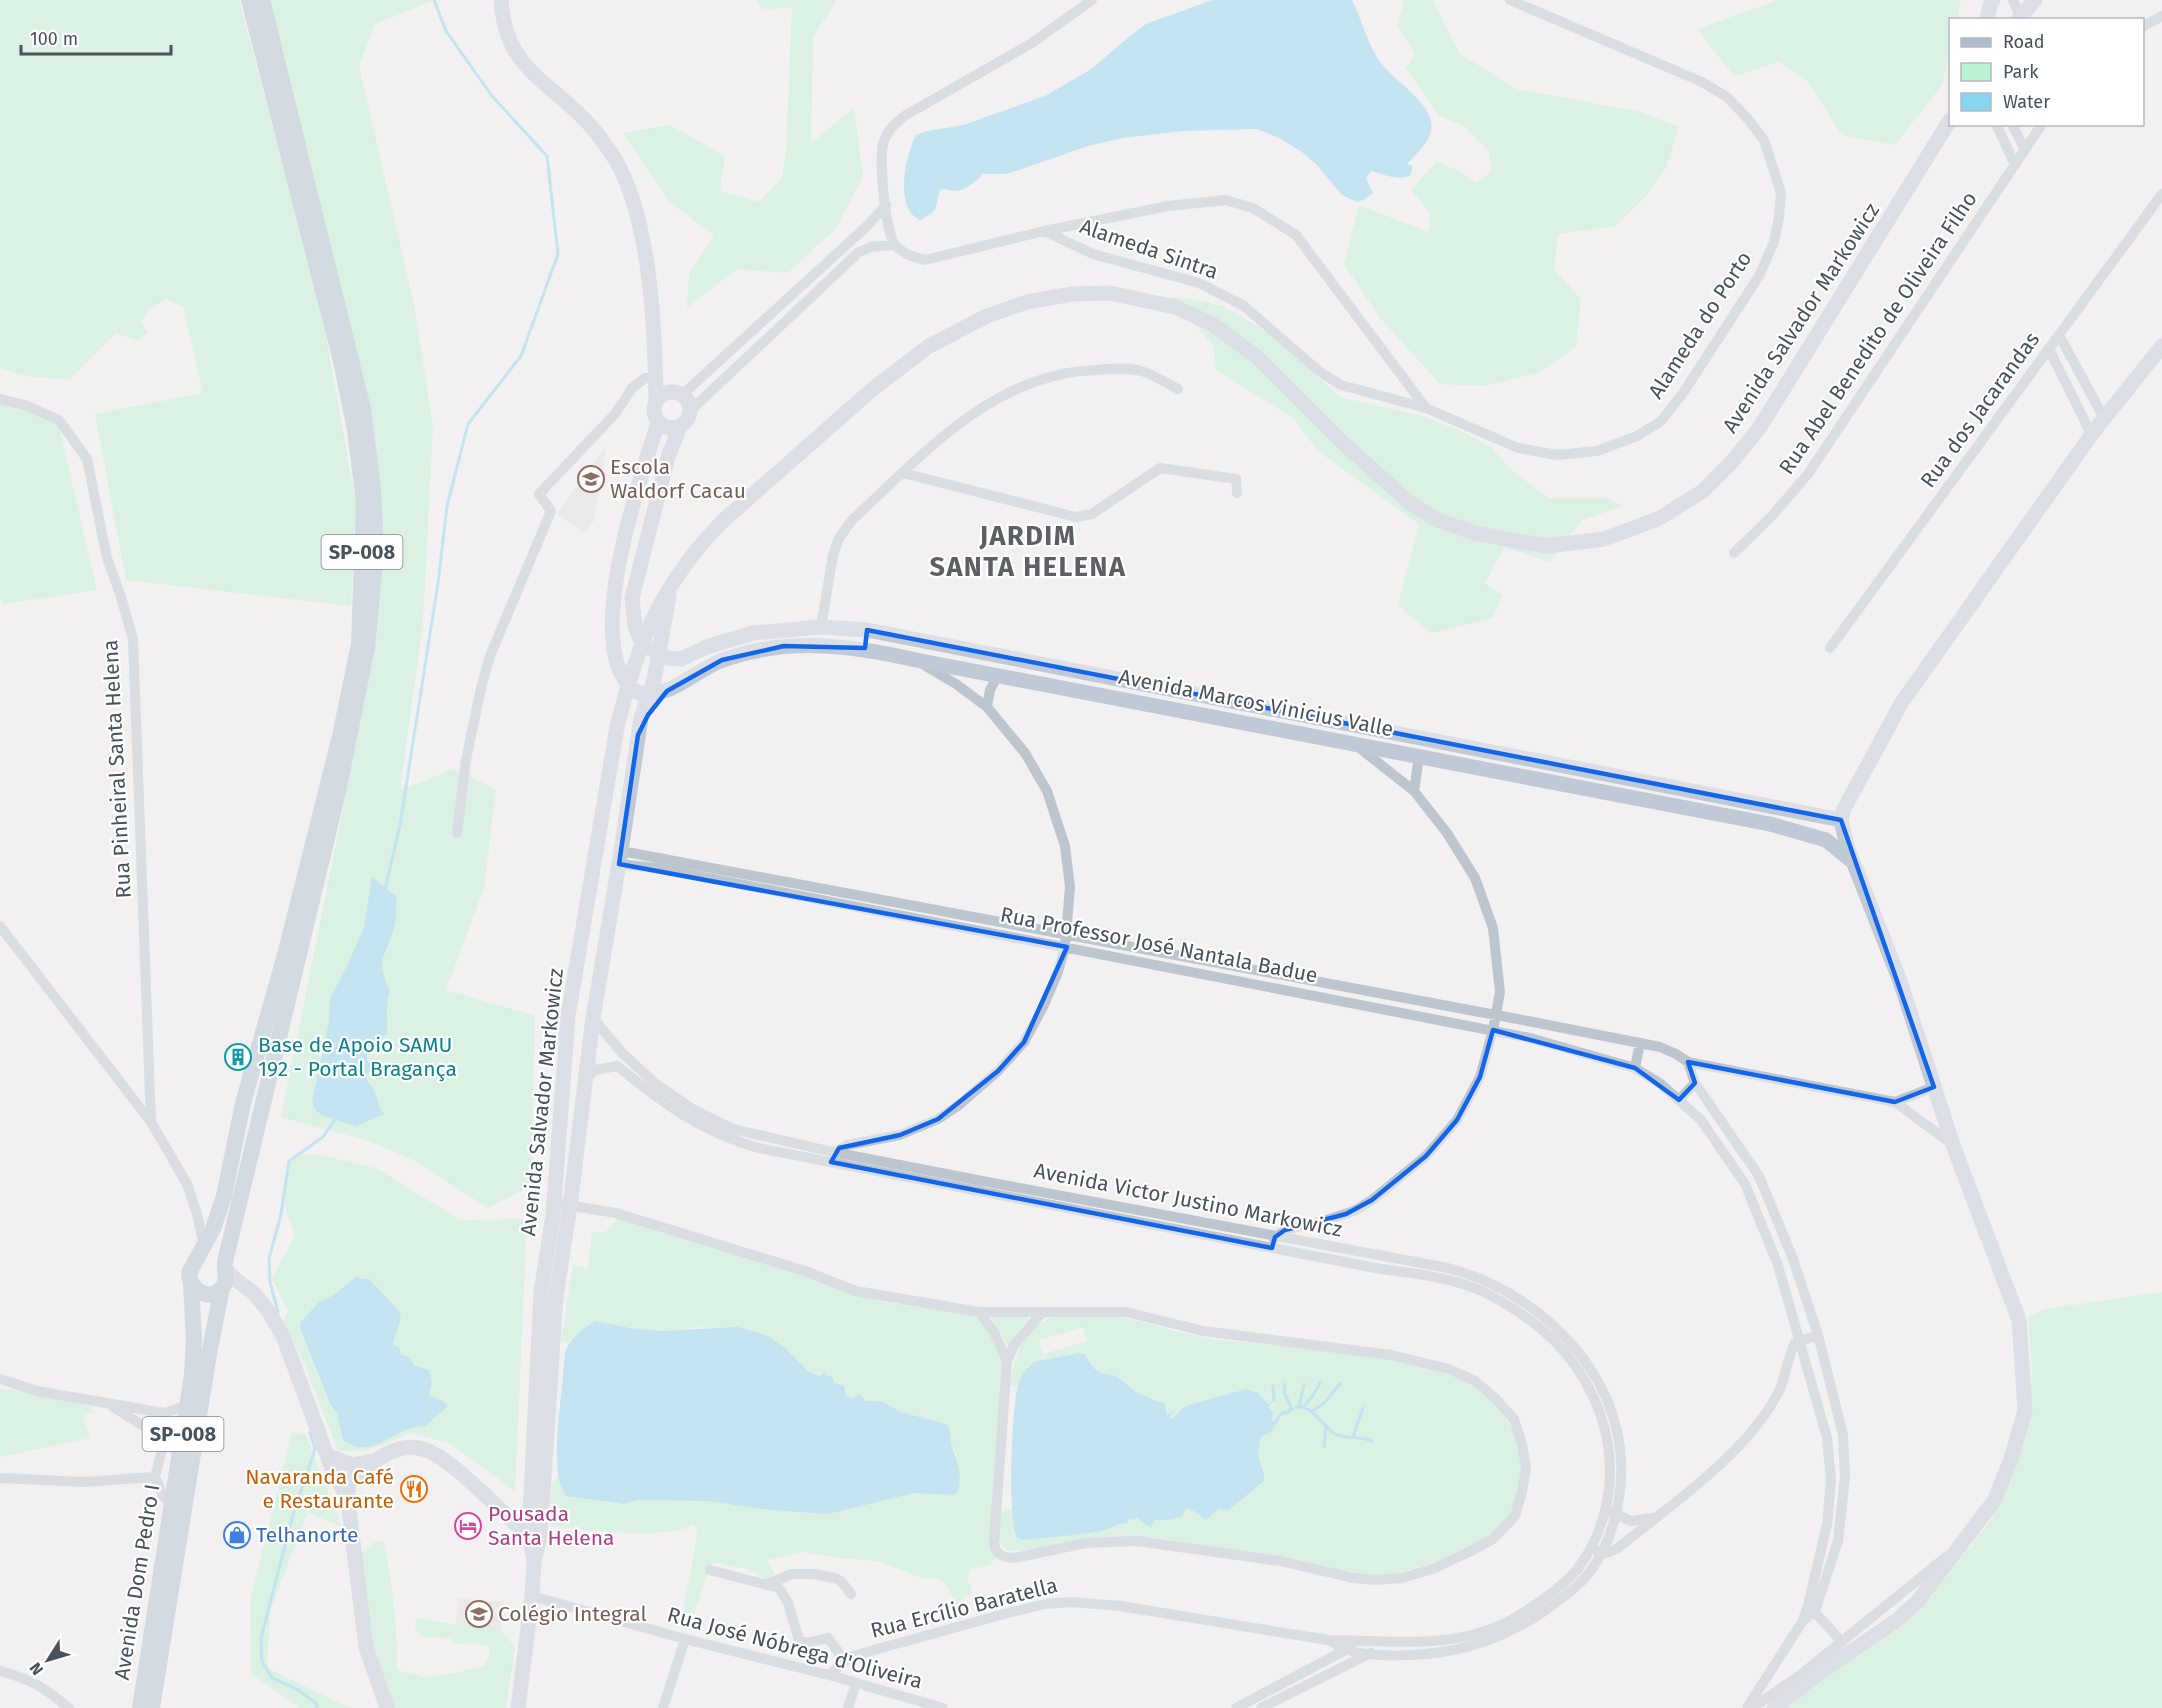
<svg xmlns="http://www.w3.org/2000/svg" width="2162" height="1708" viewBox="0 0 2162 1708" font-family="'Fira Sans',sans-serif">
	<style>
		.education { fill: #e3e1e2 }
		.green { fill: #bdf1d4; fill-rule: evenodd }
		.water { fill: #89d5ef }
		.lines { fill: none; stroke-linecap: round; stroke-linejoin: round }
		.stream { stroke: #89d5ef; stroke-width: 3 }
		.street { stroke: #bdc6cf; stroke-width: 10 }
		.secondary { stroke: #c0cad7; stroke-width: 15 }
		.primary { stroke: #afbecf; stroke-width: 16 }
		.marked { fill: none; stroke: #1366e9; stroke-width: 4.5; stroke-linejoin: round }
		.labels { text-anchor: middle; stroke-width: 4.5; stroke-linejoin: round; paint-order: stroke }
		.shield { fill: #fff; stroke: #7e868e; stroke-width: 1.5 }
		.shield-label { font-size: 20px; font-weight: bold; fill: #47525e }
		.street-label { font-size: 21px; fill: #47525e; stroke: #fff }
		.education-label { font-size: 21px; fill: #785e54; stroke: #fff; text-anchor: start }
		.culture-label { font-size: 21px; fill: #0d838f; stroke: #fff; text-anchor: start }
		.food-label { font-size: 21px; fill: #c56008; stroke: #fff; text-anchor: end }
		.hotel-label { font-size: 21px; fill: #b23c85; stroke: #fff; text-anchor: start }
		.shop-label { font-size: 21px; fill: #366cbe; stroke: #fff; text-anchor: start }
		.district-label { font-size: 27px; font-weight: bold; letter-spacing: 1.5px; fill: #5c6065; stroke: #fff }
	</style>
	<rect width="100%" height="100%" fill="#f2f0f0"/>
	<!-- education -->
	<path class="education" d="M607,444L594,521L585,534L556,514Z
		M458,1598L502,1602L500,1629L456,1625Z"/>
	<!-- green -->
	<path class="green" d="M0,0H239L322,315L356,504L351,606L126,580L95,414L203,393L183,307L166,299L150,308L141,321L148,333L137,340L116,333L69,380L27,376L0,368Z
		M269,0H434L375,24L359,66L413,300L433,425L423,622L400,790L454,769L496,789L484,888L446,990L535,1016L531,1186L488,1208L415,1161L369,1141L281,1117L372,666L380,545Z
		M757,0H837L813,37L811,143L854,108L863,176L836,228L788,273L737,269L687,308L689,274L714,236L669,201L623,133L670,125L725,156L720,191L759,202L782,178L786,151L792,8L763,9Z
		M1404,0H1433L1460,54L1517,89L1641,112L1679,127L1666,168L1645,197L1615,226L1558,234L1554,269L1581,299L1576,347L1539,372L1485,386L1440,384L1380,318L1344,264L1359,205L1428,232L1431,214L1411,190L1436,162L1458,170L1477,183L1492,171L1489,151L1466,128L1439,115L1406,68L1415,54L1397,26Z
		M1778,0H1961L1957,19L1950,20V47L1942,85L1895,145L1842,135L1807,81L1779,62L1734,76L1697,29Z
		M1139,297L1186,298L1223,306L1267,332L1340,397L1425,417L1460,431L1491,447L1510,469L1549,498H1607L1623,506L1582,520L1550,562L1504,547L1485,584L1503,595L1493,618L1431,633L1398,605L1419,524L1318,451L1292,417L1216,370L1213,346L1194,323Z
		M0,401L25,406L58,423L97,590L3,604L0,596Z
		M294,1154L321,1155L378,1169L460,1220L527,1219L515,1491L449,1443L411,1433L366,1451H338L304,1363L284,1322L288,1310L272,1279L295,1235C282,1196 277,1193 294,1154Z
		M617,1217L747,1255L854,1294L884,1302L971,1315L983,1322L1003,1356L994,1522C990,1536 987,1544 996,1557L989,1566L969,1569L968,1584L972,1586L971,1595H964L963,1600L957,1601L958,1607L966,1614L958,1621L951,1606L952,1595L946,1586L938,1578H921L878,1561L840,1558L801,1552L768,1560L774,1574L768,1580L748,1569L715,1563L710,1565L691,1624L686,1628L681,1623L696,1541L697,1532L695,1526L691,1525C671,1540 579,1530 552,1526L549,1521L552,1484L553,1480L558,1478L561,1488L574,1497H585L607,1503L623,1504L639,1500L706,1501L771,1510L828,1514L914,1493L955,1495L959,1471L956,1461V1453L940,1422L901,1412L881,1401L872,1402L857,1397L853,1400L846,1395V1391L839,1383L832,1382L826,1376L808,1371L786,1349L703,1327L661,1331L630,1328L595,1321L571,1339L568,1344L561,1341L573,1264L588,1269L592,1232H605L614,1223Z
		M2162,1292V1708H1786L1801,1694L1901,1628L1927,1602L1993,1517L2011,1481L2030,1412L2032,1367L2028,1316L2046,1309Z
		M1055,1315C1075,1316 1098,1314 1118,1317C1150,1322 1180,1335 1212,1339C1287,1348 1373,1349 1444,1373C1506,1394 1538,1450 1512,1513C1499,1542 1412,1573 1381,1576C1347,1578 1313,1563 1280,1556C1262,1551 1242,1552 1224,1550C1201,1547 1179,1540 1156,1538C1147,1537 1137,1538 1127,1538C1099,1538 1070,1544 1042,1548C1033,1549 1023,1552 1014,1551C1011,1551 1006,1549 1004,1547C995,1540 999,1525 999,1515L1006,1508L1012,1511L1014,1533L1017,1538L1024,1540C1049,1537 1075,1536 1100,1531C1110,1529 1117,1523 1127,1523L1128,1518L1136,1517L1151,1527L1154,1520C1168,1522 1176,1519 1186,1509L1192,1510L1206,1520L1219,1508L1228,1511L1259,1486L1264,1469C1257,1458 1258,1450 1261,1437L1271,1432L1282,1415L1291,1407L1285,1411L1283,1410L1274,1421H1271L1273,1415L1269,1407L1275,1401L1270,1404L1266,1403C1260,1395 1257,1390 1245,1389L1189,1405L1183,1408L1172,1419L1170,1418L1173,1410L1167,1415C1170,1397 1143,1398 1132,1390C1126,1386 1120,1378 1114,1376C1108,1373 1101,1374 1096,1369C1090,1363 1088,1355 1079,1353L1034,1362L1027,1367L1018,1386L1011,1385C1012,1355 1026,1327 1055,1315ZM1083,1327L1087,1341L1043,1354L1039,1340Z
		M994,1316H1028L1029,1318L1008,1346L992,1319Z
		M0,1389C31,1393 69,1393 95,1411L83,1416L90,1438L0,1457Z
		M292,1433L306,1435L342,1527L308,1513L270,1610L267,1668L350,1708H301L251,1674L250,1601Z
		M383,1541C393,1584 397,1626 397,1670L424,1677L455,1673L484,1666L490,1656L489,1647L474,1643L453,1644L450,1638L421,1637L415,1627V1621L419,1618L456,1625L500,1629L515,1647L506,1708H392L368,1630L361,1555L372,1543Z"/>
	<!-- water -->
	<path class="water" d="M1212,0H1352C1362,20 1367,44 1381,63C1396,84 1445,109 1428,139C1423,148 1414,156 1407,164L1413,166L1410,176C1396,181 1384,174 1371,171L1366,178L1373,193L1363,200L1357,202L1342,195L1316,164L1302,152L1279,138L1257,129L1182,131L1123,138L1088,146L1007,174H982C978,181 965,190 956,191C949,191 947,188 940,190C935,208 939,211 920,220C894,209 905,156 916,135L928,131L964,125L1047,95L1093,68L1119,45L1146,24Z
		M372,877L397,897C396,906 397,917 394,926C388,956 373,957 390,991C385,1005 388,1018 387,1033L367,1053V1060L371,1065L376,1064L367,1074V1081C380,1095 375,1103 384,1114L356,1126L324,1116L316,1111L312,1102L329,1022L330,999L350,960L364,927Z
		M357,1276L360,1279H369L400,1312C402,1323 395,1333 393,1344L399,1347L401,1355L407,1356L415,1366L429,1370L432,1382L429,1394C434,1400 443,1398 448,1406L425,1426C394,1424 374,1463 343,1440L337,1413L330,1403L300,1328V1323L318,1303L334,1295Z
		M595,1321L630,1328L661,1331L738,1327L768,1336L786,1349L808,1371L819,1376L825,1372L826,1376L828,1375L833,1378V1382L844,1386L846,1395L853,1399L859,1394L866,1401H881L901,1412L946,1424C953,1432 949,1439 952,1447C957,1460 965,1482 955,1495L914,1493L828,1514L771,1510L706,1501L639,1500L623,1504L566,1496C562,1489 558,1482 558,1474C554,1438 563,1389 565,1352C572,1336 581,1330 595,1321Z
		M1079,1353L1084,1354L1095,1369L1101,1373L1116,1376L1136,1392L1165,1404L1167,1415L1174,1410L1170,1417L1172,1419L1183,1408L1189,1405L1246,1389L1258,1393L1268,1404L1274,1400L1269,1407L1273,1413L1272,1421H1274L1283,1410L1285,1411L1291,1407H1297L1288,1414L1282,1415L1271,1432L1261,1437C1259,1445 1257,1454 1260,1462C1263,1470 1264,1472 1264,1481L1228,1511L1219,1508L1206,1520L1192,1510L1186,1509L1182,1516C1173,1520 1164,1521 1154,1520L1151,1528L1136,1517L1134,1520L1129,1518L1127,1523C1117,1523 1111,1529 1101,1531C1076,1536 1049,1537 1024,1540L1017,1538C1007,1521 1012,1406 1018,1385C1021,1376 1026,1368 1034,1362Z"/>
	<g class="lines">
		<!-- stream -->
		<path class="stream" d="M385,890L400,825L438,583L447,506L468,424L521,356L558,254L547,156L492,96L446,31L434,0
			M278,1312L270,1282L269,1259L281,1214L289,1161L323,1137L336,1118
			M1285,1384L1284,1392L1291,1407
			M1273,1386L1274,1400
			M1297,1407C1314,1405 1322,1427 1335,1434C1344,1439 1361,1436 1372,1441
			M1299,1407L1304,1384
			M1303,1407L1312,1397L1320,1383
			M1311,1412L1323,1404L1341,1383
			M310,1432L315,1449L294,1511L261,1638L262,1661L272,1678L297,1689L316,1703L317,1708
			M1353,1437L1363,1408
			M1324,1447L1326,1425"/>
		<!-- street -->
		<path class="street" d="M1092,0L1032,43L906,115C895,123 887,130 883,144C879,160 885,235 896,246C904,254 915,258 925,260L1044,231L1168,206L1226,200L1253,208L1296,235L1426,408
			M2013,0L2020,16
			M2142,27L2162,16
			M1996,124L2015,165
			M2012,124L2025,150
			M1044,231L1093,254L1199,283L1244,306L1320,372L1341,385L1426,408L1518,448L1557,455L1597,451L1637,436L1661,421L1683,393L1759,276L1774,242L1779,216L1781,193L1764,140L1748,119L1727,97L1702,82L1510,0
			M2059,335L2104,418
			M2049,349L2091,434
			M682,395L867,226L886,205
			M0,399L25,405L59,420L87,459L107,558L120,594L133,639L151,1122
			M690,411L859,252L871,247L894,245
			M903,473L1076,517L1092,514L1160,468L1236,479L1237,493
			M1734,553L1772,516L1808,474L2042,124
			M821,627L833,555L839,538L852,520C923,455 992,374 1095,370C1109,369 1127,367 1141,371C1153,374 1166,383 1178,389
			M1830,648L2162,194
			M987,707L990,690L998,675
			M1414,791L1419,756
			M457,833L466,760L481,688L490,656L551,511L539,494L615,414L632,388L645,378H655
			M621,851L1533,1022L1660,1047L1676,1054L1688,1062L1895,1102L1952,1144
			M619,864L657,868L1530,1038L1635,1068L1661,1084L1701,1120L1745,1184L1778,1265L1827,1438L1831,1480L1827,1524L1808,1606L1802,1622L1747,1708
			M0,926L151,1122L187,1184L197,1214L204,1246
			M1688,1062L1695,1083L1759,1176L1793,1259L1818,1335L1843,1435L1845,1477L1838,1541L1815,1611L1804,1620
			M1635,1068L1640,1043
			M585,1079L595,1070L617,1066C666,1105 698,1130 758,1148L1375,1268C1408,1273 1445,1276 1477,1289C1493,1296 1510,1306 1524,1316C1607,1372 1639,1482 1579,1567C1566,1585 1524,1614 1503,1624C1449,1650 1386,1640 1328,1640C1335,1643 1341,1648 1348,1650C1373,1658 1422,1656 1448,1651C1483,1645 1511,1633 1540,1614C1557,1602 1576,1589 1589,1573C1605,1552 1615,1524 1619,1498C1637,1388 1548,1294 1448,1268L977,1180L833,1152L733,1129L694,1110L655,1083L622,1053L593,1018
			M1679,1100L1695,1083
			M1895,1102L1934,1087
			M833,1153L847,1145L900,1135L938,1119L959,1105L998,1071L1024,1042L1043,1007L1058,972L1065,947L1070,887L1065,846L1047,791L1025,753L987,707L956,684L924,665
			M554,1203L616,1213L805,1271L856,1291L979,1312H1126L1203,1331L1391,1355L1449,1369L1475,1381L1494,1397L1514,1419L1522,1444L1526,1467L1522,1492L1515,1516L1493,1539L1469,1552L1435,1568L1402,1578L1376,1580L1353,1578L1280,1561L1137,1541L1086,1543L1014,1558C1003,1558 996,1555 994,1543L1007,1361L1014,1345L1041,1314
			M1274,1239L1285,1230L1323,1221L1354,1211L1372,1200L1426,1156L1457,1120L1480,1077L1493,1030L1500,992L1493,928L1475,878L1447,833L1414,791L1357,746
			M979,1312L994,1332L1007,1361
			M0,1379L37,1391L164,1413L186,1406
			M113,1407L160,1436L180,1455
			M155,1477L163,1446L160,1436L164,1413
			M0,1478L83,1482L155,1477L163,1496L171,1505
			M1610,1511L1631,1521L1652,1518
			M1596,1551L1607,1553L1618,1548C1672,1504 1747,1454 1779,1391C1786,1376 1787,1358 1795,1343L1818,1335
			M710,1570L779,1588L788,1603L799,1640L807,1643L828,1638L845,1661
			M765,1585L792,1574H813L835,1578L841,1581L851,1594
			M532,1596L685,1639L829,1675L943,1708
			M1811,1608L1842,1642
			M0,1671C31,1679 45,1688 69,1708
			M829,1675L850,1657L874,1650L1008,1613L1045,1604L1070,1602L1120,1606L1328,1640
			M663,1708L685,1639
			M848,1708L856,1683
			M1236,1708L1351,1647
			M1261,1708L1371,1653
			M1752,1708L1803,1673L1946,1557"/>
		<!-- secondary -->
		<path class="secondary" d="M501,0C505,62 538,75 578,113C592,126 605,143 615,159C651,220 655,330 656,401
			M1987,20L1990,5L1993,0
			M2018,20L2035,0
			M654 410a18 18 0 1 1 36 0a18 18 0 1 1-36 0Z
			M658,423C639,481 592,620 622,675C628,686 635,695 649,694C676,693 698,669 723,660C788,637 850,645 916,660L1770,824L1826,840L1853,862
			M680,427L668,457L632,598L635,626L642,644L668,658L681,659L709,646L753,633L821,627L867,630L1841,820
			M225,1269L236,1280L254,1293L269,1312L283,1336L331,1466L342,1488L347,1494L366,1647L387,1708
			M329,1456L352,1465L372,1461
			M347,1494L350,1481C366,1466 395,1443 418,1448C444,1452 482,1493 502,1511C512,1520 521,1532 534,1536
			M534,1561L529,1534L541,1292L553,1215L568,1016L617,727C638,641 662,581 726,518L874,388L929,346L987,316L1027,302L1072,294L1110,293L1175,307L1212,324L1257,357L1343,443L1410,503L1437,520L1475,533L1518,541L1548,546L1604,539L1658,519L1703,491L1731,463L1760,427L1950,120
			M518,1708L532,1596L534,1561L540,1536L556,1296L570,1206L593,1018L621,851L641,718L654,680L669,596
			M1774,1708L1821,1672L1896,1621L1918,1601L1994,1501L2011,1459L2025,1410L2019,1320L1953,1145L1900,981L1847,846L1841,820L1844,809L1902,702L2094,431L2162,346"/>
		<!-- primary -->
		<path class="primary" d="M249,0L341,361L355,430L364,503L359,644L340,736L285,955L243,1103L224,1196L213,1229L189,1273C189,1293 215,1304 225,1283C227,1278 225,1275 225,1269C224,1262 227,1253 229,1245L339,788L367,648L376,550L373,489L363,409L262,0
			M140,1708L192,1375L194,1339L191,1284
			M152,1708L209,1354L222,1288"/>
	</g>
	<!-- marked area -->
	<path d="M0 0H2162V1708H0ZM867,630L1841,820L1934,1087L1895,1102L1688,1062L1695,1083L1679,1100L1635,1068L1493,1030L1480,1077L1457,1120L1426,1156L1372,1200L1346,1214L1285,1230L1275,1237L1272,1248L831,1162L839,1148L900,1135L938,1119L998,1071L1024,1042L1067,947L619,864L638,735L648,715L667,691L722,660L784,646L865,648Z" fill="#f2f0f0" fill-opacity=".55" fill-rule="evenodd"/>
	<path class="marked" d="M867,630L1841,820L1934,1087L1895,1102L1688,1062L1695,1083L1679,1100L1635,1068L1493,1030L1480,1077L1457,1120L1426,1156L1372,1200L1346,1214L1285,1230L1275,1237L1272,1248L831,1162L839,1148L900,1135L938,1119L998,1071L1024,1042L1067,947L619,864L638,735L648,715L667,691L722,660L784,646L865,648Z"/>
	<!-- icons -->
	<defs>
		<symbol id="school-ring" viewBox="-11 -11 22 22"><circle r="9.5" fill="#fff" stroke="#8d6e63" stroke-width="1.5"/><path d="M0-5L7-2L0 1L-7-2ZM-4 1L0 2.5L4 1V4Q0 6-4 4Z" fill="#8d6e63"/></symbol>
		<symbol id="building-ring" viewBox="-11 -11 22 22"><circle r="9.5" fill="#fff" stroke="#0f9aa8" stroke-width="1.5"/><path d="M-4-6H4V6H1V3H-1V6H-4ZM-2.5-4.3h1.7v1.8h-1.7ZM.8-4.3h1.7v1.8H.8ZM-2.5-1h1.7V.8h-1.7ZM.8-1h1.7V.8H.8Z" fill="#0f9aa8"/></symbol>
		<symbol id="restaurant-ring" viewBox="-11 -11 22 22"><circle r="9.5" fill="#fff" stroke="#e8710a" stroke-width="1.5"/><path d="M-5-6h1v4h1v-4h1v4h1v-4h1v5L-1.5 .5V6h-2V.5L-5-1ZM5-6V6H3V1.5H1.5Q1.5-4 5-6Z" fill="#e8710a"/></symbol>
		<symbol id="hotel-ring" viewBox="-11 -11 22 22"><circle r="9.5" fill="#fff" stroke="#d1479c" stroke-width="1.5"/><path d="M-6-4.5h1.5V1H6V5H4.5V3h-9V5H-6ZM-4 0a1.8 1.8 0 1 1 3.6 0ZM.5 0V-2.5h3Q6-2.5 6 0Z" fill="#d1479c"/></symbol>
		<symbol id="shop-ring" viewBox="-11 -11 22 22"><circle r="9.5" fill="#fff" stroke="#3f7fe0" stroke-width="1.5"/><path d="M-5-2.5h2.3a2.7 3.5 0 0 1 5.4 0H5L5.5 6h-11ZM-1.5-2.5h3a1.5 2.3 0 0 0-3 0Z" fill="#3f7fe0"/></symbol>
	</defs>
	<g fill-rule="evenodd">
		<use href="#school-ring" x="576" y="464" width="30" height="30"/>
		<use href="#building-ring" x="223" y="1042" width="30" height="30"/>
		<use href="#restaurant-ring" x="399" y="1474" width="30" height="30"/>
		<use href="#hotel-ring" x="453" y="1511" width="30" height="30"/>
		<use href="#shop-ring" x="222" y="1520" width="30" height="30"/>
		<use href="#school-ring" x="464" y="1599" width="30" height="30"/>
	</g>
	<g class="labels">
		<!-- shield labels -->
		<g class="shield">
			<rect x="321.5" y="535" width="81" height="34" rx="4.5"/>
			<rect x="142.5" y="1417" width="81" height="34" rx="4.5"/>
		</g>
		<g class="shield-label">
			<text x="362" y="559">SP-008</text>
			<text x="183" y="1441">SP-008</text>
		</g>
		<!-- street labels -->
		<g class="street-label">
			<text transform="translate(1149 249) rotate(19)" y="7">Alameda Sintra</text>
			<text transform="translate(1801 318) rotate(-57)" y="7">Avenida Salvador Markowicz</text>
			<text transform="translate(1700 325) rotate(-57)" y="7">Alameda do Porto</text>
			<text transform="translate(1878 333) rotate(-56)" y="7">Rua Abel Benedito de Oliveira Filho</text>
			<text transform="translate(1980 410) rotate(-54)" y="7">Rua dos Jacarandas</text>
			<text transform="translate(1256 703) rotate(11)" y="7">Avenida Marcos Vinicius Valle</text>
			<text transform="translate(117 769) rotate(-93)" y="7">Rua Pinheiral Santa Helena</text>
			<text transform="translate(1159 945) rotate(11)" y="7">Rua Professor José Nantala Badue</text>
			<text transform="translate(542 1102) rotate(-84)" y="7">Avenida Salvador Markowicz</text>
			<text transform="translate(1188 1200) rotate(11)" y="7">Avenida Victor Justino Markowicz</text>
			<text transform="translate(137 1582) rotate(-81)" y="7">Avenida Dom Pedro I</text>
			<text transform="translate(964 1608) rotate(-14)" y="7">Rua Ercílio Baratella</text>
			<text transform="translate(795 1648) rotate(15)" y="7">Rua José Nóbrega d'Oliveira</text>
		</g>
		<!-- education labels -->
		<g class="education-label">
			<text x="610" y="474">Escola<tspan x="610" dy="24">Waldorf Cacau</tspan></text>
			<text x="498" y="1621">Colégio Integral</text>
		</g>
		<!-- culture labels -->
		<g class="culture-label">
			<text x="258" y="1052">Base de Apoio SAMU<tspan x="258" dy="24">192 - Portal Bragança</tspan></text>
		</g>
		<!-- food labels -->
		<g class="food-label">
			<text x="394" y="1484">Navaranda Café<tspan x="394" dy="24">e Restaurante</tspan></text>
		</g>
		<!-- hotel labels -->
		<g class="hotel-label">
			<text x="488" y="1521">Pousada<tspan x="488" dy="24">Santa Helena</tspan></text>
		</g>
		<!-- shop labels -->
		<g class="shop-label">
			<text x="256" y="1542">Telhanorte</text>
		</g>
		<!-- district labels -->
		<g class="district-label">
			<text x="1028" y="545">JARDIM<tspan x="1028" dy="31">SANTA HELENA</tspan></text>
		</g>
	</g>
	<!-- legend -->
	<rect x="1949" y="18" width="195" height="108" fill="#ffffff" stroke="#b5babf" stroke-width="1.5"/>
	<rect x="1961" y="38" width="30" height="9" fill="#afbecf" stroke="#b5babf" stroke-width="1.5"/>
	<text x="2003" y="48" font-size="18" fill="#47525e">Road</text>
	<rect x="1961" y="63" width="30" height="18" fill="#bdf1d4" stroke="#b5babf" stroke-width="1.5"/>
	<text x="2003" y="78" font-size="18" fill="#47525e">Park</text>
	<rect x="1961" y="93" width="30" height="18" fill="#89d5ef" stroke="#b5babf" stroke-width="1.5"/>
	<text x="2003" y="108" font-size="18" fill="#47525e">Water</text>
	<!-- north arrow -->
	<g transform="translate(48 1660) rotate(233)" stroke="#ffffff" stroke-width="4.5" paint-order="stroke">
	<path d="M0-4.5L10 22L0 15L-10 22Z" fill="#47525e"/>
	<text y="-9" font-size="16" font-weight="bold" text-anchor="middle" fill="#47525e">N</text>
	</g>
	<!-- scale -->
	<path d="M21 45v9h150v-9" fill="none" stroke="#47525e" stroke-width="3"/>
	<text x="30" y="45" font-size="18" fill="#47525e" stroke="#ffffff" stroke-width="4.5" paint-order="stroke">100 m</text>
</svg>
